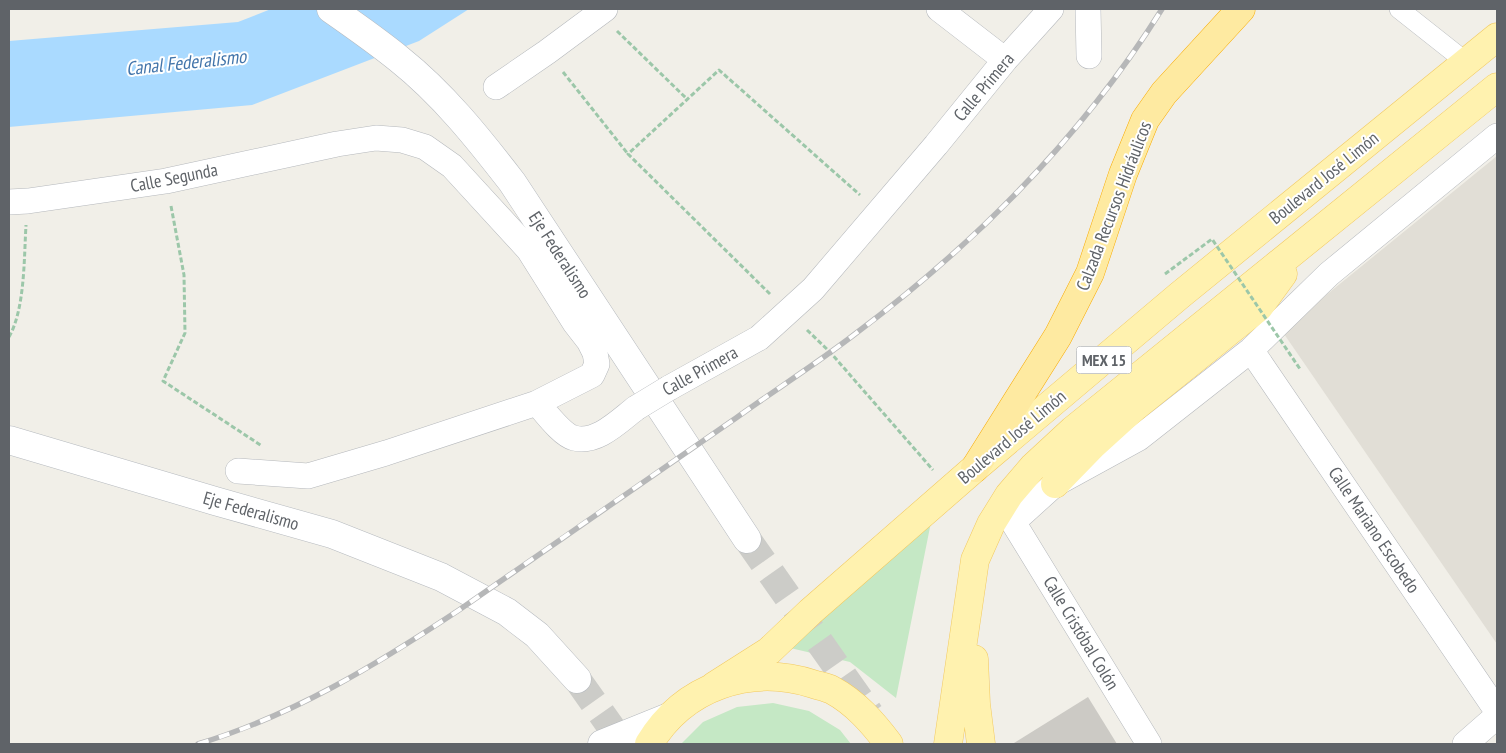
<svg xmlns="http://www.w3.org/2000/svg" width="1506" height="753" viewBox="0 0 1506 753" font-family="'PT Sans Narrow',sans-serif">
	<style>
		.education { fill: #e1ded6 }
		.green { fill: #c5e8c5 }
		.water { fill: #aadaff }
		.building { fill: #cccac5 }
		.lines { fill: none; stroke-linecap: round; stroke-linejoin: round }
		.secondary-tunnel { stroke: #ccccc8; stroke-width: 28; stroke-dasharray: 28 14; stroke-linecap: butt }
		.pedestrian-casing { stroke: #b5b8bc; stroke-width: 20 }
		.minor-casing { stroke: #b5b8bc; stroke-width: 26 }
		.secondary-casing { stroke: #b6babf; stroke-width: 29 }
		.primary-casing { stroke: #f2c960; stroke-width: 29 }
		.trunk-casing { stroke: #f9ab00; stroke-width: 29 }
		.path { stroke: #9cc7a9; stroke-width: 3; stroke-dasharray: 5 2.5; stroke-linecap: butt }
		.pedestrian { stroke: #fff; stroke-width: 19 }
		.minor { stroke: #fff; stroke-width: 25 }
		.secondary { stroke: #fff; stroke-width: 28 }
		.primary { stroke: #fff2af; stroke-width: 28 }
		.trunk { stroke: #feeaa1; stroke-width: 28 }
		.rail-casing { stroke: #b6b7b8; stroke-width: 5.5 }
		.rail { stroke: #fff; stroke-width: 4; stroke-dasharray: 11; stroke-linecap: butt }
		.minor-bridge-casing { stroke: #b5b8bc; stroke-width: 26; stroke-linecap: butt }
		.path-bridge { stroke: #9cc7a9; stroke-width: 3; stroke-dasharray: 5 2.5; stroke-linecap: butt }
		.minor-bridge { stroke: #fff; stroke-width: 25 }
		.labels { text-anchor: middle; stroke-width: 4; stroke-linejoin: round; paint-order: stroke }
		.shield { fill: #fff; stroke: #8f9295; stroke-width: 1 }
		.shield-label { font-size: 16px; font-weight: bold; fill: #5f6368 }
		.street-label { font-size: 18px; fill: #5f6368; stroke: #fff }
		.water-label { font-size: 19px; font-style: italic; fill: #4174aa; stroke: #fff }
	</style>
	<rect width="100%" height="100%" fill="#f1efe8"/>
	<!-- education -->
	<path class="education" d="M1497,156V644L1282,331Z"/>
	<!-- green -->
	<path class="green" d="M932,517L896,698L850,662L786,647Z
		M773,703L809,711L840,730L851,744H681L703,722L737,707Z"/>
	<!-- water -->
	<path class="water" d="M271,9H469L419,41L252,105L9,127V41L238,22Z"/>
	<!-- building -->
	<path class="building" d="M1088,697L1117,744H1014V743Z"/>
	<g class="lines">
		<!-- secondary-tunnel -->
		<path class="secondary-tunnel" d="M747,539L870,714
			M577,679L623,744"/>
		<defs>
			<path id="pedestrian" d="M1399,9L1466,62"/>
			<path id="minor" d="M939,9L1005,60
				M1088,9L1089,56
				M496,87L547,52L605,9
				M9,202L28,201L166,181L337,144L376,138L402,140L425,147L452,166L529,250L575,323L589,341L595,353L597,364L592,375L537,403
				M1251,350L1497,711
				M669,388L759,338L813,289L936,145L1005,60L1051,9
				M238,471L308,476L386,453L537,403C545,412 562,435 574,438C597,444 619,421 636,408
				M1149,744L1013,522L1055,484L1139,438L1251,350L1329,274L1497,136
				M1465,744L1497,716"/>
			<path id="secondary" d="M331,9C354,25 377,41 399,59C443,94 478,138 512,182L747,539
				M9,440L215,501L332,534L441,577L507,612L537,635L577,679
				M602,744L669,717"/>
			<path id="primary" d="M1055,484L1092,446L1136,406L1259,307L1283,274
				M974,659L976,704L981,744
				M714,686L769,651L810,612L975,468L1180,295L1497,37
				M649,744C684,686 750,664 813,684C819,686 826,687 832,690C856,703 873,723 889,744
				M948,744L975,560L991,524L1009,495L1033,467L1073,430L1497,87"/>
			<path id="trunk" d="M975,468L1058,336L1090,273L1123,174L1145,120L1164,93L1241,9"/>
		</defs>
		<!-- pedestrian casing -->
		<use href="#pedestrian" class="pedestrian-casing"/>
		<!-- minor casing -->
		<use href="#minor" class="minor-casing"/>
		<!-- secondary casing -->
		<use href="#secondary" class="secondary-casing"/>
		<!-- primary casing -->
		<use href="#primary" class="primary-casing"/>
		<!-- trunk casing -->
		<use href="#trunk" class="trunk-casing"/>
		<!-- path -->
		<path class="path" d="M617,31L687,99
			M563,72L628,154
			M171,206L184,275L185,333L163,381L262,446
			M770,294L628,154L719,70L860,195
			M807,330L830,352L933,470
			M9,337C25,309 24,258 26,225"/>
		<!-- pedestrian -->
		<use href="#pedestrian" class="pedestrian"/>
		<!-- minor -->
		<use href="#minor" class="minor"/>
		<!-- secondary -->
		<use href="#secondary" class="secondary"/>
		<!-- primary -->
		<use href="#primary" class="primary"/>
		<!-- trunk -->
		<use href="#trunk" class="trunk"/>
		<defs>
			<path id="rail" d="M198,744C294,715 376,665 459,610C551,546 643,482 736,418C775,390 816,364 855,334C975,244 1082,137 1162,9"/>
		</defs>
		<!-- rail casing -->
		<use href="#rail" class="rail-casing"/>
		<!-- rail -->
		<use href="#rail" class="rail"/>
		<defs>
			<path id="minor-bridge" d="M636,408L669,388"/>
		</defs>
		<!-- minor-bridge casing -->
		<use href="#minor-bridge" class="minor-bridge-casing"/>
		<!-- path-bridge -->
		<path class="path-bridge" d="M1165,274L1212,239L1300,369"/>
		<!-- minor-bridge -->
		<use href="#minor-bridge" class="minor-bridge"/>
	</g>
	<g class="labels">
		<!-- shield labels -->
		<rect class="shield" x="1076.5" y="346.5" width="55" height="27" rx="4"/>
		<g class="shield-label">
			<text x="1104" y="366">MEX 15</text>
		</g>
		<!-- street labels -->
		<g class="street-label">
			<text transform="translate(984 87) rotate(-50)" y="6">Calle Primera</text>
			<text transform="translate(174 178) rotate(-11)" y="6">Calle Segunda</text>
			<text transform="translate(1324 178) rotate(-39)" y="6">Boulevard José Limón</text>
			<text transform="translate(1114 206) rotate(-69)" y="6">Calzada Recursos Hidráulicos</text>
			<text transform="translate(560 255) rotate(57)" y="6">Eje Federalismo</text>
			<text transform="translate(700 371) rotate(-29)" y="6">Calle Primera</text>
			<text transform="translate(1012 437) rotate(-40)" y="6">Boulevard José Limón</text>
			<text transform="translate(251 511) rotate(16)" y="6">Eje Federalismo</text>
			<text transform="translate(1374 530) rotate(56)" y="6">Calle Mariano Escobedo</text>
			<text transform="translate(1081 633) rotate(59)" y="6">Calle Cristóbal Colón</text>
		</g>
		<!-- water labels -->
		<g class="water-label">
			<text transform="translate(186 62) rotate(-6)" y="7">Canal Federalismo</text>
		</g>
	</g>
	<!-- border -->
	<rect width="1506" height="753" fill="none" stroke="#5f6368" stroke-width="20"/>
</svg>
